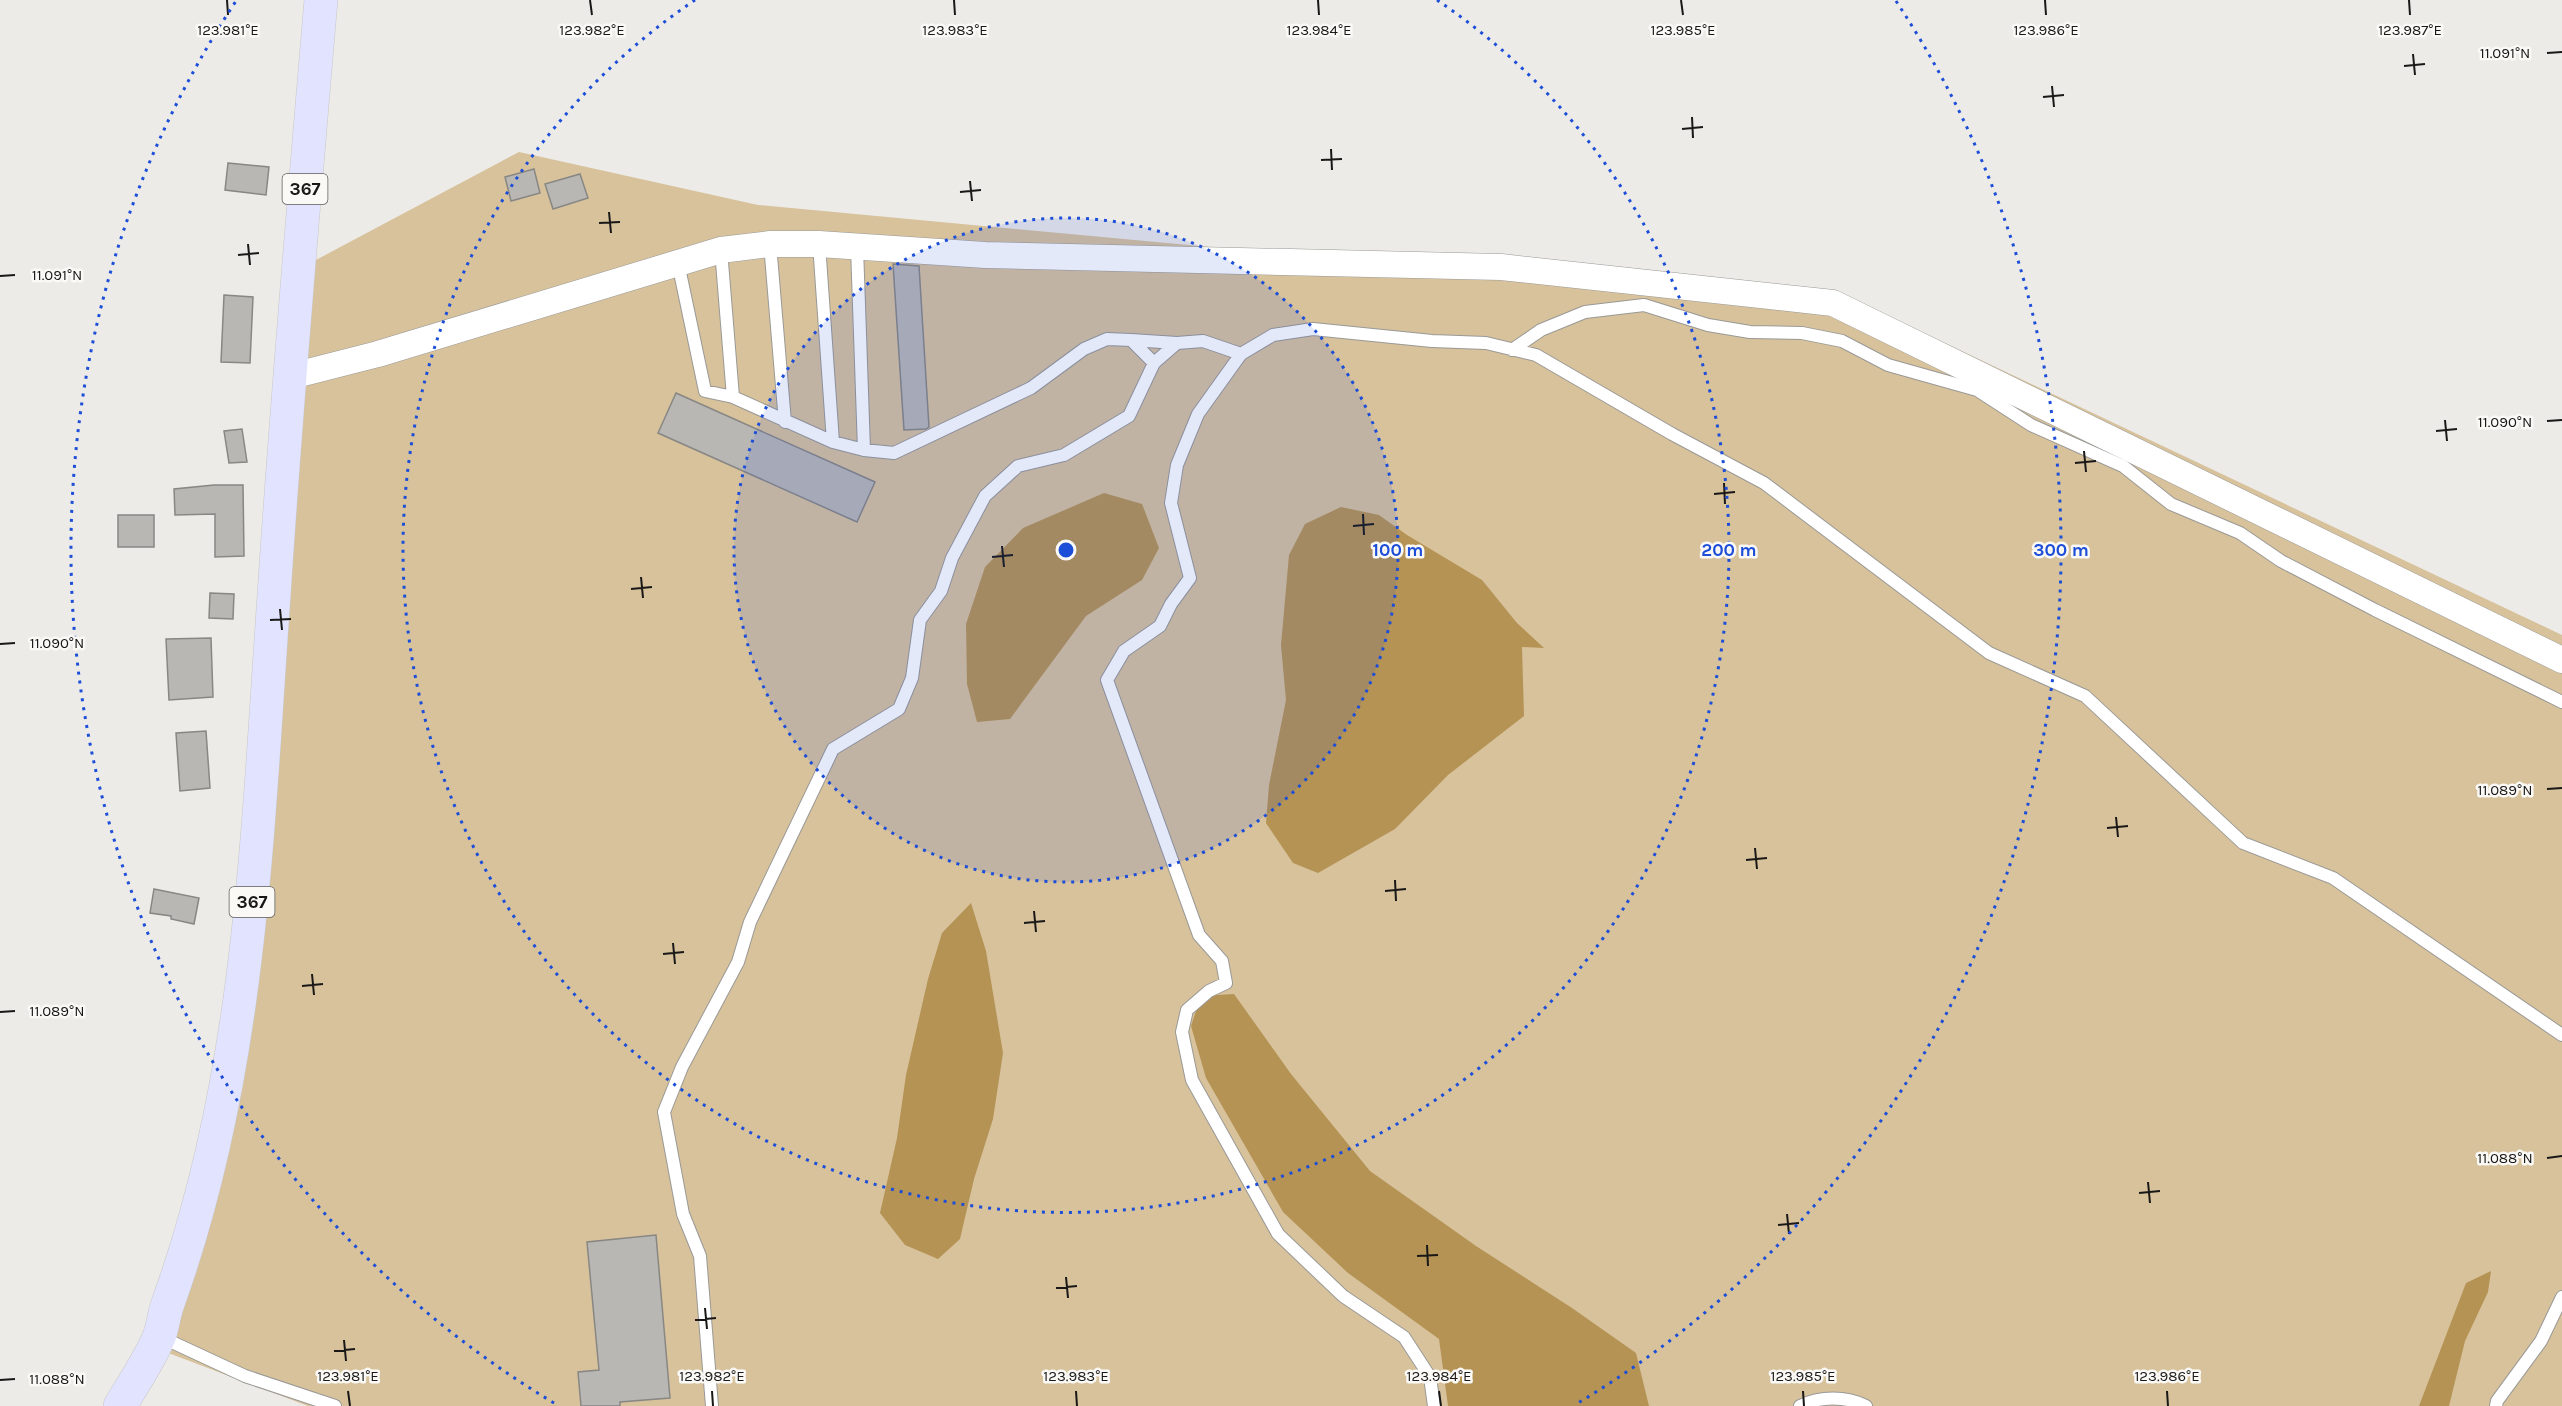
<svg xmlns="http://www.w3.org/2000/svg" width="2562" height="1406" viewBox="0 0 2562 1406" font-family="Karla,sans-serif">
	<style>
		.green { fill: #d7c29c }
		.water { fill: #b59354 }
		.building { fill: #b8b7b4; stroke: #888784; stroke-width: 1.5 }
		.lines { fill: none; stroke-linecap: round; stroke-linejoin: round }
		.lane-casing { stroke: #9a9996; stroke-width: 14 }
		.street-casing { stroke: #9a9996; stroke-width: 27 }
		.primary-casing { stroke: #c8c8c7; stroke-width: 34 }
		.lane { stroke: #fff; stroke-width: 12 }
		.street { stroke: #fff; stroke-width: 26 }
		.primary { stroke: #e2e3ff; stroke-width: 33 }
		.ticks { fill: none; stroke: #191817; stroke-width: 2 }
		.ring { fill: none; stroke: #1d4ed8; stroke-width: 3; stroke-dasharray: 3 6 }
		.labels { text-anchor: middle; stroke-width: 5; stroke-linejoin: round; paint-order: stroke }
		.shield { fill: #faf9f6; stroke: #5c5c5a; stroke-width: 1.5 }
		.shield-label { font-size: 18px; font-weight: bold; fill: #191817 }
		.ticks-label { font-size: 15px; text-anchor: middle; fill: #191817; stroke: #faf9f6; stroke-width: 5; stroke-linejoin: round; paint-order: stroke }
		.centre { fill: #1d4ed8; stroke: #faf9f6; stroke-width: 3 }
		.ring-label { font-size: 18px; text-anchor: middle; font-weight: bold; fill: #1d4ed8; stroke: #faf9f6; stroke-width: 5; stroke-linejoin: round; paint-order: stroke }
	</style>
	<rect width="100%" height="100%" fill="#edebe8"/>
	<!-- green -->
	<path class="green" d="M519,152L758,205L1521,276L1835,291L2562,635V1406H308L163,1351L231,1084L314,261Z"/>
	<!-- water -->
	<path class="water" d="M1104,493L1142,504L1159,548L1142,580L1086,616L1010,719L977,722L967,684L966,624L985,567L1023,528Z
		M1341,507L1379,515L1407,535L1482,580L1517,623L1544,648L1522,647L1524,716L1448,775L1395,829L1318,873L1293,863L1266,823L1269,785L1286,700L1281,645L1289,555L1305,524Z
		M971,903L986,951L1003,1053L993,1119L974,1179L960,1239L938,1259L905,1245L880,1213L897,1138L906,1075L928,979L942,933Z
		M1234,994L1291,1074L1370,1171L1476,1246L1572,1308L1636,1353L1649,1406H1448L1439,1339L1348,1273L1283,1212L1206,1078L1191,1026L1201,996Z
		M2491,1271L2488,1292L2465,1341L2449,1406H2419L2466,1283Z"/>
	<!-- building -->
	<path class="building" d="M228,163L269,167L266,195L225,190Z
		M534,169L540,193L511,201L505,177Z
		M580,174L588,198L553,209L545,184Z
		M893,264L919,266L929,427L926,429L904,430Z
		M224,295L253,297L250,363L221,362Z
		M676,393L875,482L857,522L658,433Z
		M242,429L247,462L229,463L224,431Z
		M214,485H243L244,556L215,557V514L175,515L174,489Z
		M118,515H154V547H118Z
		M210,593L234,594L233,619L209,618Z
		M211,638L213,697L169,700L166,639Z
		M206,731L210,788L180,791L176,733Z
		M154,889L199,898L194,924L171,919V916L150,913Z
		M656,1235L670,1398L620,1402V1406H581L578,1372L599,1370L587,1242Z"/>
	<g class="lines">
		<defs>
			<path id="lane" d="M770,244L785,422
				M819,244L833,442
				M857,247L864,450
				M721,250L733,397
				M678,263L705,391L733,397L833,442L864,450L894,453L1031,388L1084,349L1107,339L1131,340
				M1512,350L1541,330L1585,312L1644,305L1708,325L1750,332L1802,333L1842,341L1888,365L1977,390L2031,425L2123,466L2171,504L2240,533L2281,561L2375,610L2562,702
				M1154,363L1131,340L1177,343
				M161,1337L245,1376L335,1406
				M712,1406L700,1256L683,1214L664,1112L682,1067L738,962L750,922L833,749L899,709L912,678L920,620L941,591L952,558L985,496L1018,466L1064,455L1129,416L1154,363L1177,343L1203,341L1241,354
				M1434,1406L1430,1377L1404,1337L1343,1296L1278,1234L1192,1080L1182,1032L1187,1010L1209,991L1226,983L1222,961L1199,935L1107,680L1124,651L1160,626L1171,604L1190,578L1171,503L1177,465L1198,414L1241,354L1273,335L1313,329L1432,341L1486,343L1536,355L1672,434L1764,483L1989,653L2085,696L2243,843L2333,878L2562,1035
				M1800,1406C1820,1396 1846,1396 1866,1406
				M2496,1406L2497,1401L2541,1341L2562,1297"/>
			<path id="street" d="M288,377L378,354L721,250L770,244H819L985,255L1501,267L1833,303L2562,660"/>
			<path id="primary" d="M120,1406C133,1384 149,1361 159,1337C163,1326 164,1314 168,1303C251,1073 257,836 274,595C287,396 304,198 321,0"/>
		</defs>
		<!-- lane casing -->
		<use href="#lane" class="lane-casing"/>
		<!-- street casing -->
		<use href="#street" class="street-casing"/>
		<!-- primary casing -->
		<use href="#primary" class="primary-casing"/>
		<!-- lane -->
		<use href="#lane" class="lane"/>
		<!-- street -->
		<use href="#street" class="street"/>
		<!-- primary -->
		<use href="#primary" class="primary"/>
	</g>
	<!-- ticks -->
	<path class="ticks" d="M227,0L228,15M590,0L592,15M954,0L955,15M1318,0L1319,15M1681,0L1683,15M2045,0L2046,15M2409,0L2410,15M2547,53L2562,52M2413,54L2415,75M2404,66L2425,64M2052,86L2054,107M2043,97L2064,95M1692,117L1693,138M1682,129L1703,127M1331,149L1332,170M1321,160L1342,159M970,181L972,201M960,192L981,190M609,212L611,233M599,223L620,222M248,244L250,265M238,255L259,253M0,276L15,275M2445,420L2447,441M2547,421L2562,420M2436,431L2457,429M2084,451L2086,472M2075,463L2096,461M1724,483L1725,504M1714,494L1735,492M1363,514L1364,535M1353,526L1374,524M1002,546L1004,567M992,557L1013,555M641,577L643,598M631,589L652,587M280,609L282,630M270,620L291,619M0,644L15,643M2547,789L2562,788M2116,817L2118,837M2107,828L2128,826M1755,848L1757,869M1746,860L1767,858M1395,880L1396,901M1385,891L1406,889M1034,911L1036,932M1024,923L1045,921M673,943L675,964M663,954L684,952M312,974L314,995M302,986L323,984M0,1012L15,1011M2547,1158L2562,1156M2148,1182L2150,1203M2139,1193L2160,1191M1787,1214L1789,1234M1778,1225L1799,1223M1427,1245L1428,1266M1417,1256L1438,1255M1066,1277L1068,1298M1056,1288L1077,1286M705,1308L707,1329M695,1320L716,1318M344,1340L346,1361M334,1351L355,1349M0,1380L15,1379M348,1391L350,1406M712,1391L713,1406M1076,1391L1077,1406M1439,1391L1441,1406M1803,1391L1804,1406M2167,1391L2168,1406"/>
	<!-- distance rings -->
	<circle cx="1066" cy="550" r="332" fill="#1d4ed8" fill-opacity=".12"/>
	<g class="ring">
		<circle cx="1066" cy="550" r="332"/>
		<path d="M1437 0A663 663 0 1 1 695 0"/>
		<path d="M554 1403A995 995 0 0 1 236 1M1896 1A995 995 0 0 1 1578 1403"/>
	</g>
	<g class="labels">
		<!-- shield labels -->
		<g class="shield">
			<rect x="282.5" y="174" width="45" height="30" rx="4.5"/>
			<rect x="229.5" y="887" width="45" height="30" rx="4.5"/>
		</g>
		<g class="shield-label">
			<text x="305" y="195">367</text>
			<text x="252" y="908">367</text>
		</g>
	</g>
	<g class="ticks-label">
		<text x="228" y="35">123.981°E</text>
		<text x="592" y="35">123.982°E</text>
		<text x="955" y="35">123.983°E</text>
		<text x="1319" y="35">123.984°E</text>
		<text x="1683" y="35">123.985°E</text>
		<text x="2046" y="35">123.986°E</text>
		<text x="2410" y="35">123.987°E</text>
		<text x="2505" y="58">11.091°N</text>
		<text x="57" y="280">11.091°N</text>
		<text x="2505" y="427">11.090°N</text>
		<text x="57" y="648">11.090°N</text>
		<text x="2505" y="795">11.089°N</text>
		<text x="57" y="1016">11.089°N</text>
		<text x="2505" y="1163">11.088°N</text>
		<text x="348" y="1381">123.981°E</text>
		<text x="712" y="1381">123.982°E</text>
		<text x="1076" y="1381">123.983°E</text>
		<text x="1439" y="1381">123.984°E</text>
		<text x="1803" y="1381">123.985°E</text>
		<text x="2167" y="1381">123.986°E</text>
		<text x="57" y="1384">11.088°N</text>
	</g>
	<circle cx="1066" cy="550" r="9" class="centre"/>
	<g class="ring-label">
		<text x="1398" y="556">100 m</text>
		<text x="1729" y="556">200 m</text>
		<text x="2061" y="556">300 m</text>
	</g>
</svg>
